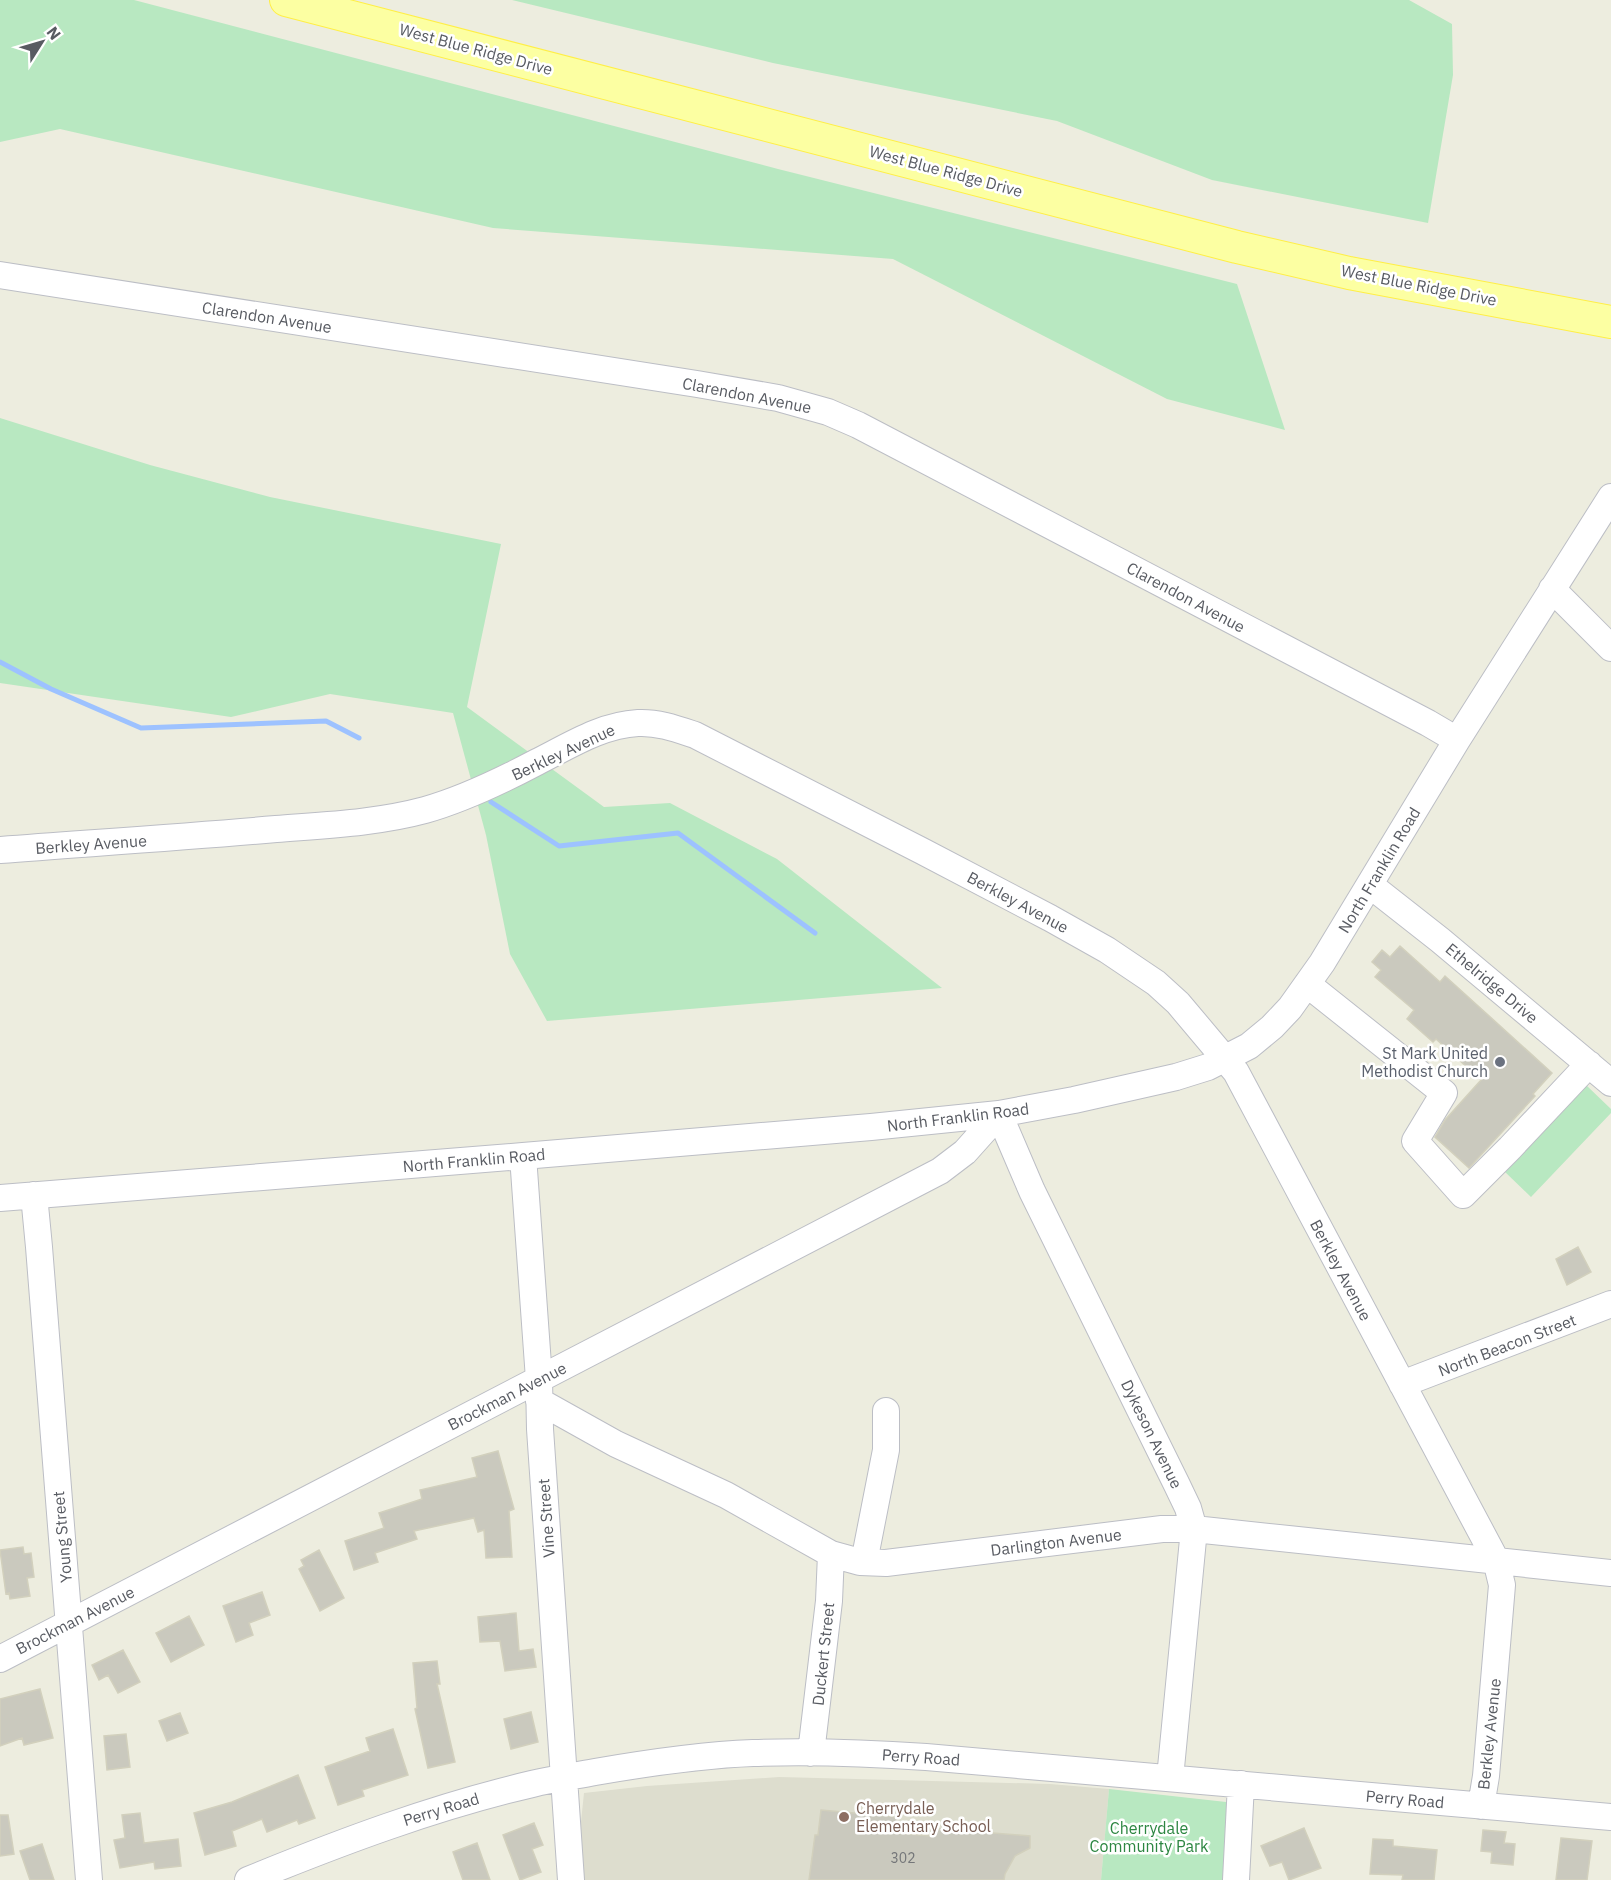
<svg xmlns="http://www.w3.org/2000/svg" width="1611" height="1880" viewBox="0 0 1611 1880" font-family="'IBM Plex Sans',sans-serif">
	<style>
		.education { fill: #ddddce }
		.green { fill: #b8e8c1 }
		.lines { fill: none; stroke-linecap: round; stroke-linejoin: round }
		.stream { stroke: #9dc2ff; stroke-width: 5 }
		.building { fill: #cac9be; stroke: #d2d0bd; stroke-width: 1.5 }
		.minor-casing { stroke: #bcbec5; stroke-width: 28 }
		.major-casing { stroke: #ffef46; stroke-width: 34 }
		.minor { stroke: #fff; stroke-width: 26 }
		.major { stroke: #fcffa2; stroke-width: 32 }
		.worship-dot { fill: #6b7280; stroke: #fff; stroke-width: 2 }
		.education-dot { fill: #8d6e63; stroke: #fff; stroke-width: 2 }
		.labels { text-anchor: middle; stroke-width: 5; stroke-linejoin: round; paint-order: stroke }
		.number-label { font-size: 14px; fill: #747679 }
		.street-label { font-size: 16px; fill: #585b62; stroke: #fff }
		.worship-label { font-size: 16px; fill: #5b616d; stroke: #fff; text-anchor: end }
		.education-label { font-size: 16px; fill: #785e54; stroke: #fff; text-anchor: start }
		.park-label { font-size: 16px; fill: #2c8641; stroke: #fff }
	</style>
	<rect width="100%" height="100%" fill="#ededdf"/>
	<!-- education -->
	<path class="education" d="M779,1777L1050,1784L1109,1789L1101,1880H583L579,1841L584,1793L647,1786Z"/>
	<!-- green -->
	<path class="green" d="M0,0H134L778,169L1237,284L1285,430L1167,399L893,259L493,228L60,129L0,142Z
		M512,0H1409L1452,24L1453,75L1428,223L1212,180L1057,121L773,63Z
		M0,418L150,465L270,497L501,544L467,707L604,807L670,803L777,859L942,988L547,1021L510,954L486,835L453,713L330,694L231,717L0,683Z
		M1586,1085L1611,1109V1113L1531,1197L1504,1171Z
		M1109,1789L1235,1803L1227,1880H1101Z"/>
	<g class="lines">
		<!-- stream -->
		<path class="stream" d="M0,662L51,689L141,728L326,721L359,738
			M491,802L559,846L678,833L815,933"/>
	</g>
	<!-- building -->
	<path class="building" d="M1400,946L1440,982L1445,976L1552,1073L1533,1094L1535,1096L1469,1168L1435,1137L1445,1120L1481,1080L1436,1039L1433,1042L1407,1019L1414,1010L1375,977L1381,970L1372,962L1382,950L1390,957Z
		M1578,1247L1591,1272L1567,1285L1556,1259Z
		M498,1451L514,1509L509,1511L512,1557L486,1558L484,1530L478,1532L474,1518L414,1531L417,1539L375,1553L378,1562L354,1570L345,1541L384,1528L379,1513L422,1499L420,1490L477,1477L472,1458Z
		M23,1547L24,1554L31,1553L34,1577L27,1578L30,1596L10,1599L9,1593L6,1594L0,1550Z
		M319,1550L344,1598L320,1611L299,1569L304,1566L301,1560Z
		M262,1592L270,1615L249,1623L253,1635L236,1642L223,1606Z
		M516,1613L519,1651L533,1649L536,1667L505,1671L500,1641L480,1642L478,1617Z
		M189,1616L204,1645L171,1662L156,1633Z
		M123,1650L140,1682L118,1693L108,1675L99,1680L92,1665Z
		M437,1661L440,1684H437L455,1762L428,1768L415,1709L417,1708L413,1663Z
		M40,1689L53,1738L24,1745L22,1738L0,1746V1699Z
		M531,1712L538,1742L511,1749L504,1719Z
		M180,1713L188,1733L167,1741L159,1721Z
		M393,1729L408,1775L362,1790L364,1796L338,1805L325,1767L370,1751L366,1738Z
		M126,1734L130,1767L107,1770L104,1736Z
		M298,1775L315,1818L299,1824L297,1820L267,1832L262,1819L232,1831L236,1846L205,1855L194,1813L232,1802Z
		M821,1810L898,1817L897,1833L930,1836L931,1828L1030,1836V1848L1015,1856L1005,1874L1004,1880H809L815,1835H818Z
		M140,1813L144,1843L178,1839L181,1866L155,1869L154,1862L120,1868L114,1840L125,1838L122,1815Z
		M0,1815H8L14,1854L0,1856Z
		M534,1823L543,1845L532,1849L541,1872L520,1880L503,1835Z
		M1304,1828L1321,1868L1289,1880L1282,1862L1270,1866L1261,1846Z
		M1483,1830L1506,1832L1504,1843L1515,1844L1513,1865L1491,1863L1492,1852L1481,1851Z
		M1561,1838L1592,1841L1587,1880H1556Z
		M1373,1839L1393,1840V1846L1437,1850L1434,1880H1402L1403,1875L1370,1874Z
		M477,1843L490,1880H463L453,1852Z
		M42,1844L54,1880H30L20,1851Z"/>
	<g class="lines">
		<defs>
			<path id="minor" d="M0,275L697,384L778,398L828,412L858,425L1428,723L1457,740
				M1552,589L1611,648
				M0,850C92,843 184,837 276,829C326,825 377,823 425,810C464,799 501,781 537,762C569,746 601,725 638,723C658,722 677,729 695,735L922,851L1050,918L1107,950L1156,983L1178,1003L1236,1072L1496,1560L1502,1585L1486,1776L1481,1806
				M1370,885L1440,940L1611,1083
				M1307,984L1444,1093L1415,1141L1463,1195L1510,1148L1589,1064
				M523,1156L539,1379L540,1429L571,1880
				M34,1195L39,1247L89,1880
				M0,1198L523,1156L871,1127L999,1114L1074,1100L1176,1077L1208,1067L1249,1046L1272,1027L1290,1008L1322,963L1457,740L1611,497
				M1402,1384L1611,1304
				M539,1401L616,1444L726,1495L831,1554L860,1562L886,1563L1162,1529H1194L1611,1573
				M864,1562L886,1450V1411
				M0,1659L940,1171L965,1152L999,1114L1032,1191L1177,1485L1188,1508L1194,1529L1170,1778
				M811,1753L829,1601L831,1554
				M248,1880C341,1842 434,1807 532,1784C553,1779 574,1776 595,1772C647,1763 700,1755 753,1753C811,1751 868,1753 926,1757L1611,1817
				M1236,1880L1241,1784"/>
			<path id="major" d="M286,0L1237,247L1349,273L1611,322"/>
		</defs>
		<!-- minor casing -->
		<use href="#minor" class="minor-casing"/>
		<!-- major casing -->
		<use href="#major" class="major-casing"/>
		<!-- minor -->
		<use href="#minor" class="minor"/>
		<!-- major -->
		<use href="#major" class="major"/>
	</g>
	<!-- markers -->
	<circle class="worship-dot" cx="1500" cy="1062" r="6"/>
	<circle class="education-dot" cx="844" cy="1817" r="6"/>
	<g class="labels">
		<!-- number labels -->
		<g class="number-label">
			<text x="903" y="1863">302</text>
		</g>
		<!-- street labels -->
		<g class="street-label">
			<text transform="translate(476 49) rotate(15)" y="6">West Blue Ridge Drive</text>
			<text transform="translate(946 171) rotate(15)" y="6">West Blue Ridge Drive</text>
			<text transform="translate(1419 285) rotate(11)" y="6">West Blue Ridge Drive</text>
			<text transform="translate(267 317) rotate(9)" y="6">Clarendon Avenue</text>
			<text transform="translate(747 395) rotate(11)" y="6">Clarendon Avenue</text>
			<text transform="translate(1186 597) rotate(28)" y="6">Clarendon Avenue</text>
			<text transform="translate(563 752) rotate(-25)" y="6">Berkley Avenue</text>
			<text transform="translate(91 844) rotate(-4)" y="6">Berkley Avenue</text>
			<text transform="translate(1379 870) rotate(-59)" y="6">North Franklin Road</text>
			<text transform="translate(1018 902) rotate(28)" y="6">Berkley Avenue</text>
			<text transform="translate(1492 983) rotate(40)" y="6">Ethelridge Drive</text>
			<text transform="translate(958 1117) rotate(-7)" y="6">North Franklin Road</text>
			<text transform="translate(474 1160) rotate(-5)" y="6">North Franklin Road</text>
			<text transform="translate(1341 1270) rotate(62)" y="6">Berkley Avenue</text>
			<text transform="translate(1507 1345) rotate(-21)" y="6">North Beacon Street</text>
			<text transform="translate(507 1396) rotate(-27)" y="6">Brockman Avenue</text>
			<text transform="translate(1152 1434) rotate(64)" y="6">Dykeson Avenue</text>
			<text transform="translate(546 1518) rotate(-94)" y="6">Vine Street</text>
			<text transform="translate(62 1537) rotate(-95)" y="6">Young Street</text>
			<text transform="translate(1056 1542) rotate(-7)" y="6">Darlington Avenue</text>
			<text transform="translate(75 1620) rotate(-27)" y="6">Brockman Avenue</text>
			<text transform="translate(823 1654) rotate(-84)" y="6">Duckert Street</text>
			<text transform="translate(1489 1734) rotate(-84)" y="6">Berkley Avenue</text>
			<text transform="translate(921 1757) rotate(4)" y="6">Perry Road</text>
			<text transform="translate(1405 1799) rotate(5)" y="6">Perry Road</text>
			<text transform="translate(441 1809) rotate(-17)" y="6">Perry Road</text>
		</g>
		<!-- worship labels -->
		<g class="worship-label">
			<text x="1488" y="1059">St Mark United<tspan x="1488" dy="18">Methodist Church</tspan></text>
		</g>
		<!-- education labels -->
		<g class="education-label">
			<text x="856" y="1814">Cherrydale<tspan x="856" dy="18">Elementary School</tspan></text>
		</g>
		<!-- park labels -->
		<g class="park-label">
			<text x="1149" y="1834">Cherrydale<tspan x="1149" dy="18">Community Park</tspan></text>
		</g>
	</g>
	<!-- north arrow -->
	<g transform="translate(42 42) rotate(53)" stroke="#ffffff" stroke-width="4.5" paint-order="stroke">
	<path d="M0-4.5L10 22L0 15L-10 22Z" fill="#585b62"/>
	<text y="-9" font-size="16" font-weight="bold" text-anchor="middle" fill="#585b62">N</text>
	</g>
</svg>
